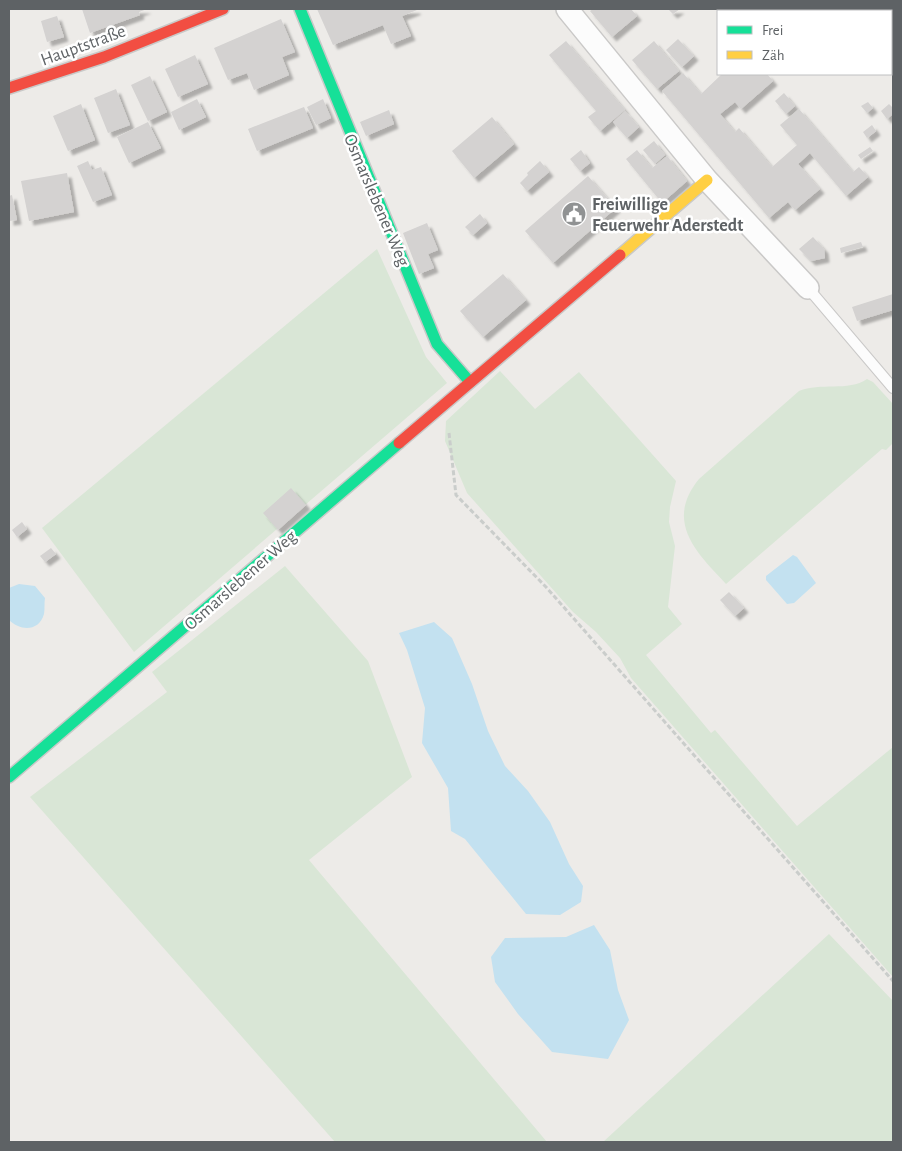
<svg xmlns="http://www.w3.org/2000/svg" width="902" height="1151" viewBox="0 0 902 1151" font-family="'Alegreya Sans',sans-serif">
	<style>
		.green { fill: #d9e6d6 }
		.water { fill: #c3e1f0 }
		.building { fill: #d4d2d1; filter: url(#shadow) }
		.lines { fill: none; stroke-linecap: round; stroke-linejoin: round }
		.lane-casing { stroke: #cac9c8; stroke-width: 12 }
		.street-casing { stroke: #cac9c8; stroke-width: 24 }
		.fast-casing { stroke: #c9c9c8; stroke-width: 14 }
		.slow-casing { stroke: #c9c9c8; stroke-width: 14 }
		.jam-casing { stroke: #c9c9c8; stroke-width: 14 }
		.path { stroke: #cacdcb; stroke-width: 3; stroke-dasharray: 5 2.5; stroke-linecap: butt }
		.lane { stroke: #fcfcfc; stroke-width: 10 }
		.street { stroke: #fcfcfc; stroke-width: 21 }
		.fast { stroke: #16e098; stroke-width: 11 }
		.slow { stroke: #ffcf43; stroke-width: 11 }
		.jam { stroke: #f24e42; stroke-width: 11 }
		.labels { text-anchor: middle; stroke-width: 5; stroke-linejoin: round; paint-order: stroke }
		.street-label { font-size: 18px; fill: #5e6265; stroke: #fff }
		.poi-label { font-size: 18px; font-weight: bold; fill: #5e6265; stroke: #fff; text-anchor: start }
	</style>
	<defs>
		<filter id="shadow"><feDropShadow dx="4.5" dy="4.5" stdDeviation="1" flood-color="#0004"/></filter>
	</defs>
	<rect width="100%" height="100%" fill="#edebe8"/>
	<!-- green -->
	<path class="green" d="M377,249L426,357L447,383L134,652L42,528Z
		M500,371L535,409L579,372L676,481L670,507L669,522L675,546L668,607L682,624L646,655L711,733L715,730L797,826L893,747V977L631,678L620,658L596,632L573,612L467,493L445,441L446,421Z
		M867,379L873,382L893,404V443L886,450L882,449L726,584C697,553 664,522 699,479L799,391C820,382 848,392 867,379Z
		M285,566L368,661L412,777L309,860L547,1142H335L30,797L167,692L152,672Z
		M829,934L893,1001V1142H603Z"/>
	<!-- water -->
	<path class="water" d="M793,555L797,557L816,583L794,603L787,604L766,580V576Z
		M19,584L35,586L45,598C44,603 45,609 44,614C39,632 20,631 9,620V588Z
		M434,622L452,638L472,684L488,731L505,766L528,791L550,822L569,864L583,886L581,902L560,915L526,914L465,839L451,831L448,788L422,743L425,708L407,650L399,633Z
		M594,925L610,950L618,990L629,1020L608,1059L552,1052L518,1014L495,982L491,957L505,938L566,937Z"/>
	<!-- building -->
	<path class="building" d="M82,9H147L139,12L140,15L90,33Z
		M317,9H415L417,10L402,16L411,36L391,44L383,25L333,45Z
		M593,9H631L637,16L612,37L590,11Z
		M668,9H680L673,14Z
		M787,9H824L826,11H789Z
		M57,16L64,37L47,42L41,21Z
		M281,19L295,52L282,57L289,75L254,90L247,73L228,80L214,48Z
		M678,39L694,56L682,67L666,50Z
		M566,41L625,110L600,131L588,117L596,111L549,55Z
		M654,41L679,71L657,89L632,60Z
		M195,55L208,84L178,97L165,69Z
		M683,73L701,94L722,74H767L773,81L741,109L735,102L720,114L735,132L739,128L772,167L797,145L780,125L799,109L853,172L859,167L868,177L846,196L810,153L798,164L820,189L795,210L788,202L769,218L662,91Z
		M150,76L167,112L148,121L131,85Z
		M116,89L130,125L108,133L94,98Z
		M784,93L795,106L786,114L775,101Z
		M197,99L206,117L179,130L171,112Z
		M323,99L331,118L316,125L307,107Z
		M868,102L873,108L867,113L861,106Z
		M81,104L95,140L68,151L53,116Z
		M889,104L893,108V114L887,119L881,111Z
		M304,107L313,128L257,151L248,129Z
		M389,110L394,124L366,136L360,122Z
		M625,111L639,127L627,138L613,122Z
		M492,117L514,144L474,178L452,151Z
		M148,122L161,148L129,163L117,137Z
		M872,125L876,131L867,138L863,132Z
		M654,141L665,155L655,164L643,150Z
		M870,147L873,151L861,159L858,155Z
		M581,150L590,163L580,171L570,159Z
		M637,150L652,168L667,156L687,181L662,203L626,159Z
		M88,161L92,170L101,167L112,195L93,202L77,166Z
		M540,161L549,172L527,191L520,183L528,175L527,173Z
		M67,173L74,212L29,221L21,181Z
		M588,176L616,208L553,263L525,231Z
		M12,195L17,220L9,221V196Z
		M480,214L487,223L473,235L465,227Z
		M427,223L438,250L428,254L434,268L419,274L403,233Z
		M813,237L824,249L825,258L811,261L799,249Z
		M861,242L863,247L841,253L840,248Z
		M503,274L526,300L483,337L460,311Z
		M893,294V310L857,321L852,307Z
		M291,488L306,505L278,530L263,513Z
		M22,522L27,529L17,537L12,530Z
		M51,548L56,554L45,562L40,556Z
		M729,592L744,608L735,616L720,600Z"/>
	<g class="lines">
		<defs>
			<path id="lane" d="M808,288L893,388"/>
			<path id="street" d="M567,9L707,180L808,288"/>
			<path id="fast" d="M300,9L437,344L470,382
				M9,777L399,443"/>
			<path id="slow" d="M620,255L707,180"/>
			<path id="jam" d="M9,88L104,57L223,9
				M399,443L620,255"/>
		</defs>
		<!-- lane casing -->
		<use href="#lane" class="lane-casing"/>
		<!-- street casing -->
		<use href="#street" class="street-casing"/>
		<!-- fast casing -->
		<use href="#fast" class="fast-casing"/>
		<!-- slow casing -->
		<use href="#slow" class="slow-casing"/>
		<!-- jam casing -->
		<use href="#jam" class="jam-casing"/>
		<!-- path -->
		<path class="path" d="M449,433L456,495L546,587L893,981"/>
		<!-- lane -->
		<use href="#lane" class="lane"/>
		<!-- street -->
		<use href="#street" class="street"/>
		<!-- fast -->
		<use href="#fast" class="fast"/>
		<!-- slow -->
		<use href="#slow" class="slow"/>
		<!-- jam -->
		<use href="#jam" class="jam"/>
	</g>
	<!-- icons -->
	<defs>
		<symbol id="civic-disc" viewBox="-11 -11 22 22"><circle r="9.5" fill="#909293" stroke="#fff"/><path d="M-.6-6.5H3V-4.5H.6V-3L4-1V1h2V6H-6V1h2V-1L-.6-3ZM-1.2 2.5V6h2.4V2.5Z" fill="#fff"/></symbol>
	</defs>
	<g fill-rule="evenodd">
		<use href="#civic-disc" x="560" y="200" width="28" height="28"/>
	</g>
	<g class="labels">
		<!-- street labels -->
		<g class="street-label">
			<text transform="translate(83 45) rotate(-20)" y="6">Hauptstraße</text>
			<text transform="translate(377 200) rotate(67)" y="6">Osmarslebener Weg</text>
			<text transform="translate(240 580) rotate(-41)" y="6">Osmarslebener Weg</text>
		</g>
		<!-- poi labels -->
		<g class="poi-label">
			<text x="592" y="210">Freiwillige<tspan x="592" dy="21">Feuerwehr Aderstedt</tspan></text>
		</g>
	</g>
	<!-- border -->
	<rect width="902" height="1151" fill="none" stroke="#5e6265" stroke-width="20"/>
	<!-- legend -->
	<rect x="717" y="10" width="175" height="65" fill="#ffffff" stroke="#bfc0c1"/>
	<rect x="727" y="26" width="25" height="8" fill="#16e098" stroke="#bfc0c1"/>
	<text x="762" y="35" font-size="15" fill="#5e6265">Frei</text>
	<rect x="727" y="51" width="25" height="8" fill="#ffcf43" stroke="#bfc0c1"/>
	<text x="762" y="60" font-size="15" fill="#5e6265">Zäh</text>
</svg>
